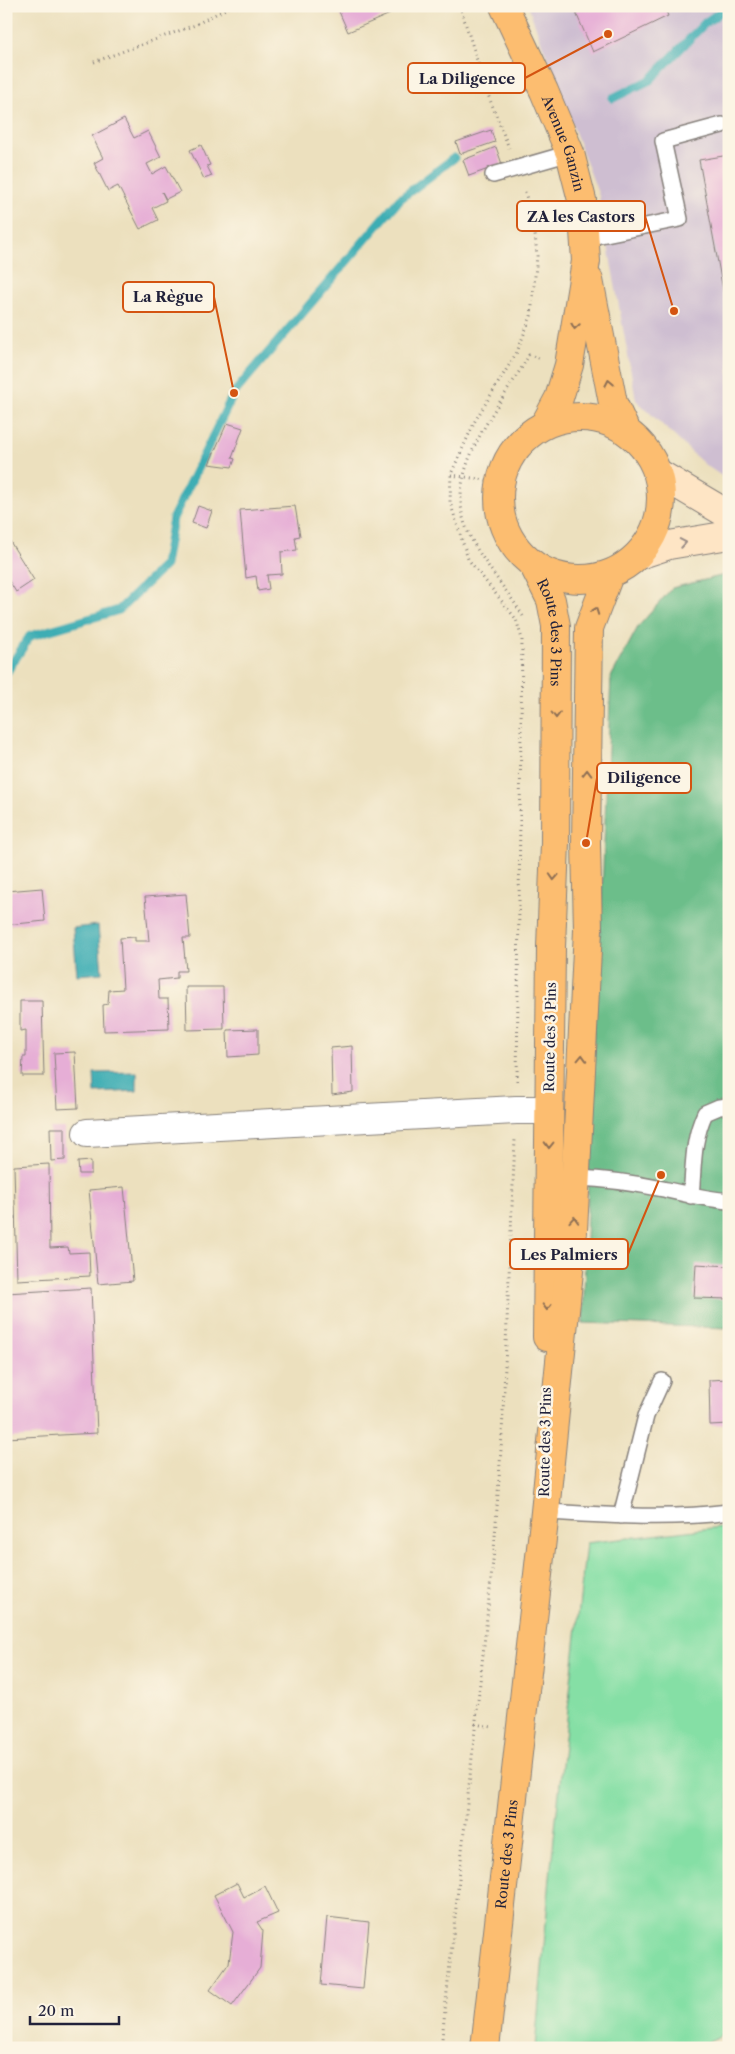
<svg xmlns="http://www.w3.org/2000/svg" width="735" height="2054" viewBox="0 0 735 2054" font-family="'Libre Caslon Text',serif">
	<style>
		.industrial { fill: #cebed1 }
		.green { fill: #85dfa5; stroke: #548070 }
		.forest { fill: #6cbe8a; stroke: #477062 }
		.water { fill: #3cadb4; stroke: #2f6878 }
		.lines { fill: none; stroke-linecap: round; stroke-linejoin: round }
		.stream { stroke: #3cadb4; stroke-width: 9 }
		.building { fill: #e6aed6 }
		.lane-casing { stroke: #87817c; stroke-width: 18 }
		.street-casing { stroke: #87817c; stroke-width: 30 }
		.secondary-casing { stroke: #87817c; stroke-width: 30 }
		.primary-casing { stroke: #87817c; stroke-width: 30 }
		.path { stroke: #87817c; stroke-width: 3; stroke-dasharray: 1 4; stroke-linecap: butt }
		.lane { stroke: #fff; stroke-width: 15 }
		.street { stroke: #fff; stroke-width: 28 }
		.secondary { stroke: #fee5c5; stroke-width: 28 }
		.primary { stroke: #fcbd6f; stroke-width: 28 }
		.oneway { stroke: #8f7055 }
		.oneway2 { stroke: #9b8d87 }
		.labels { text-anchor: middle; stroke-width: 5; stroke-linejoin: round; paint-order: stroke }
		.street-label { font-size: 14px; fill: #22223b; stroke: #fcf5e5 }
		.leader { fill: none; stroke: #d45411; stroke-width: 2 }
		.callout-dot { fill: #d45411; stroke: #fcf5e5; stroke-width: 2 }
		.callout { fill: #fcf5e5; stroke: #d45411; stroke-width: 2 }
		.callout-label { font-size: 15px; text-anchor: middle; font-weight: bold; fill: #22223b }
	</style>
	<rect width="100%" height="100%" fill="#fcf5e5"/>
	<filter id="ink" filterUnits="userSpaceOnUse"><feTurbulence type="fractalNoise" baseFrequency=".02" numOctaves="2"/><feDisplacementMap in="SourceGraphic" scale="10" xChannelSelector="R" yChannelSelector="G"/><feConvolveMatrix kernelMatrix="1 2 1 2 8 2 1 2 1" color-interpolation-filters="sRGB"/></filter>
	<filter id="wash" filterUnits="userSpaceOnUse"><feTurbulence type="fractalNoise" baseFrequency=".0096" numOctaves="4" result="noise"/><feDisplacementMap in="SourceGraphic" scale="20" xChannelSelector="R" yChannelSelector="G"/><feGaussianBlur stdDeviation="1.12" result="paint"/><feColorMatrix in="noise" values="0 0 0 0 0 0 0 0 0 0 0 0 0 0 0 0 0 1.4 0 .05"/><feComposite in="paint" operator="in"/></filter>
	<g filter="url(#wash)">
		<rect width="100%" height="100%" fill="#ece0be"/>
		<!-- industrial -->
		<path class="industrial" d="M528,6H729V481L704,464L636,400L599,196Z"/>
		<!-- green -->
		<path class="green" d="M729,1526V2033L696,2048H535L551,1866L586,1543Z"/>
		<!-- forest -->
		<path class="forest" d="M729,574V1328L583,1323L594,1015L601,917L611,677L638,627L672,588Z"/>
		<!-- water -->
		<path class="water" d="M98,925L102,973L77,975L73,928Z
			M137,1072V1091L95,1093L94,1073Z"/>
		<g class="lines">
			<!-- stream -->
			<path class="stream" d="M613,98L650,80L705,23L729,6
				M6,673L30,636L119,610L165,565L173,518L234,393L400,199L454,158"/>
		</g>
		<g id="blocks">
			<!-- building -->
			<path class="building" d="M339,6H390L387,8L390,14L348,32L337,7Z
				M573,6H664L668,16L593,52Z
				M124,119L134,138L148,131L161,157L147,164L152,174L166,166L180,192L166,199L162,192L166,201L152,208L158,220L140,229L118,186L108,191L94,163L103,158L92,136Z
				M491,130L495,142L460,154L456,142Z
				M201,145L210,165L207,166L212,176L204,179L190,150Z
				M496,147L502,164L469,176L463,160Z
				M729,155V317H728L699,160Z
				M227,423L243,428L232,458L235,459L232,467L209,464Z
				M198,506L212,511L206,528L192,523Z
				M295,506L300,536L295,537L297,550L281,552L282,574L267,575L269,589L258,591L256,576L246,578L240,510Z
				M6,535L34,580L16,592L6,576Z
				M42,888L45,921L6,925V891Z
				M186,894L190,938H183L186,971H177V978L158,980L159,999H168L169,1029L104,1031L103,1005L108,1004L109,990L123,989L120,938L135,937V941H149L145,897Z
				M186,987H223L224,1029L187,1030Z
				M20,1001H42L44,1076H22L23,1057H26V1030L20,1031Z
				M258,1029V1055L228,1057L227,1030Z
				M352,1046L353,1092L332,1095L331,1048Z
				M75,1052L78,1108L57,1109L54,1053Z
				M50,1128H65V1160L51,1161Z
				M91,1161V1174H79L78,1162Z
				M49,1164L50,1248L68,1247L69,1253L89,1252L90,1276L17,1280L14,1166Z
				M124,1187L133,1281L98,1284L89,1190Z
				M696,1264L729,1266V1299L694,1298Z
				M91,1288L97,1433L6,1438V1293Z
				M729,1379V1424L710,1425L709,1380Z
				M237,1883L244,1897L265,1886L278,1913L257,1922L263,1931L260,1968L232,2006L210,1990L229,1963L233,1932L214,1895Z
				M327,1917L369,1922L363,1989L321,1985Z"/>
		</g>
	</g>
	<g filter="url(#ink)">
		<use href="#blocks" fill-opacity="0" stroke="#87817c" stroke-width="1"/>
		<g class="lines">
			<defs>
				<path id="lane" d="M493,175L570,153
					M586,238L680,219L663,141L722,125
					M577,1178C606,1179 634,1183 663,1189C685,1194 706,1199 729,1201
					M691,1196C694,1166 692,1141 705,1113L719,1107L729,1106
					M545,1512C606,1515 668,1520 729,1512
					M621,1516L646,1416L662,1381"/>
				<path id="street" d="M87,1133L516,1110H549"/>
				<path id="secondary" d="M658,473L729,515
					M639,555L669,545L729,535"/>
				<g id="primary">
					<path id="s1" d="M504,6L544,91L570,153L582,200L586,261L569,365L559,398L545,424"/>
					<path d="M589,280L613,403L625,429"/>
					<circle cx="580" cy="498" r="81"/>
					<path id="s2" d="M534,566L551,600L556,626L555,843L551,947L547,1337"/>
					<path id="s3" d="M485,2048L545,1512L573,1231L588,930L586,843L589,628L609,575"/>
				</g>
			</defs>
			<!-- lane casing -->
			<use href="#lane" class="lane-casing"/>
			<!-- street casing -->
			<use href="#street" class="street-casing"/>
			<!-- secondary casing -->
			<use href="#secondary" class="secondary-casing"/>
			<!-- primary casing -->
			<use href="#primary" class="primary-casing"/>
			<!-- path -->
			<path class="path" d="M460,6L487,92L509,148
				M94,62L195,25L231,6
				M451,475L500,482
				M523,616C506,588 482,562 468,532C440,471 502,405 529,355L542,359
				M517,1081L522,639L516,619L468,559L450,502L451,474L475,421L517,352L531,316L537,256L534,223L524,189
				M475,1724L492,1727
				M441,2048L494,1551L502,1435L515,1139"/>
			<!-- lane -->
			<use href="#lane" class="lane"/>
			<!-- street -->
			<use href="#street" class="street"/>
			<!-- secondary -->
			<use href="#secondary" class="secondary"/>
			<!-- primary -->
			<use href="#primary" class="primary"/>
		</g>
		<!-- one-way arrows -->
		<defs><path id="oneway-chevron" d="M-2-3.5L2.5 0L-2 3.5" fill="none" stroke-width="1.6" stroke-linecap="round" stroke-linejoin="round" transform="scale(1.25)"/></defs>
		<g class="oneway">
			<use href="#oneway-chevron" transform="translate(575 326) rotate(99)"/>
			<use href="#oneway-chevron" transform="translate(609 383) rotate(-101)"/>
			<use href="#oneway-chevron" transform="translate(595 611) rotate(-70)"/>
			<use href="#oneway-chevron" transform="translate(556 715) rotate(90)"/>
			<use href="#oneway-chevron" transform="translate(587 773) rotate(-89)"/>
			<use href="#oneway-chevron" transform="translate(554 877) rotate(93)"/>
			<use href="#oneway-chevron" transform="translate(582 1058) rotate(-88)"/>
			<use href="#oneway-chevron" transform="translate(549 1145) rotate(91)"/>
			<use href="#oneway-chevron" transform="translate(574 1220) rotate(-86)"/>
			<use href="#oneway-chevron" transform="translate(547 1307) rotate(91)"/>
		</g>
		<use class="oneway2" href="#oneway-chevron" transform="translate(683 543) rotate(-10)"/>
	</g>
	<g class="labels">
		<!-- street labels -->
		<g class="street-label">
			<text dy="5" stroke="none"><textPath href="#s1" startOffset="150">Avenue Ganzin</textPath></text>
			<text dy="5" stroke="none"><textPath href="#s2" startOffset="70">Route des 3 Pins</textPath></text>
			<text transform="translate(550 1037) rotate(-89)" y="5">Route des 3 Pins</text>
			<text transform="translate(545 1442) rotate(-89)" y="5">Route des 3 Pins</text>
			<text dy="5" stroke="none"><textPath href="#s3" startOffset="195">Route des 3 Pins</textPath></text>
		</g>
	</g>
	<!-- callouts -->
	<path class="leader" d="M608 34L525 78M674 311L645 216M234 393L214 297M586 843L597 778M661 1175L628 1254"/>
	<g class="callout-dot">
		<circle cx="608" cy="34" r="5"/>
		<circle cx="674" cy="311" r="5"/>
		<circle cx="234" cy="393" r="5"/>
		<circle cx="586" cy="843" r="5"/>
		<circle cx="661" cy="1175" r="5"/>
	</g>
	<g class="callout">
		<rect x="408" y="63" width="117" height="30" rx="5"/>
		<rect x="517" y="201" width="128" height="30" rx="5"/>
		<rect x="123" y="282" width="91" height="30" rx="5"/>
		<rect x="597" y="763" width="94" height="30" rx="5"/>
		<rect x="510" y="1239" width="118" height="30" rx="5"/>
	</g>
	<g class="callout-label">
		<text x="467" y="84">La Diligence</text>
		<text x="581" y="222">ZA les Castors</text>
		<text x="168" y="302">La Règue</text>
		<text x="644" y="783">Diligence</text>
		<text x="569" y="1260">Les Palmiers</text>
	</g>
	<!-- margin -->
	<rect width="735" height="2054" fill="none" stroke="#fcf5e5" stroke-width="25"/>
	<!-- scale -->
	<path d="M30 2016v8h89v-8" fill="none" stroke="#22223b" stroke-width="2.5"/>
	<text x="38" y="2016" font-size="15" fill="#22223b" stroke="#fcf5e5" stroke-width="4" paint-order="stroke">20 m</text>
</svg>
